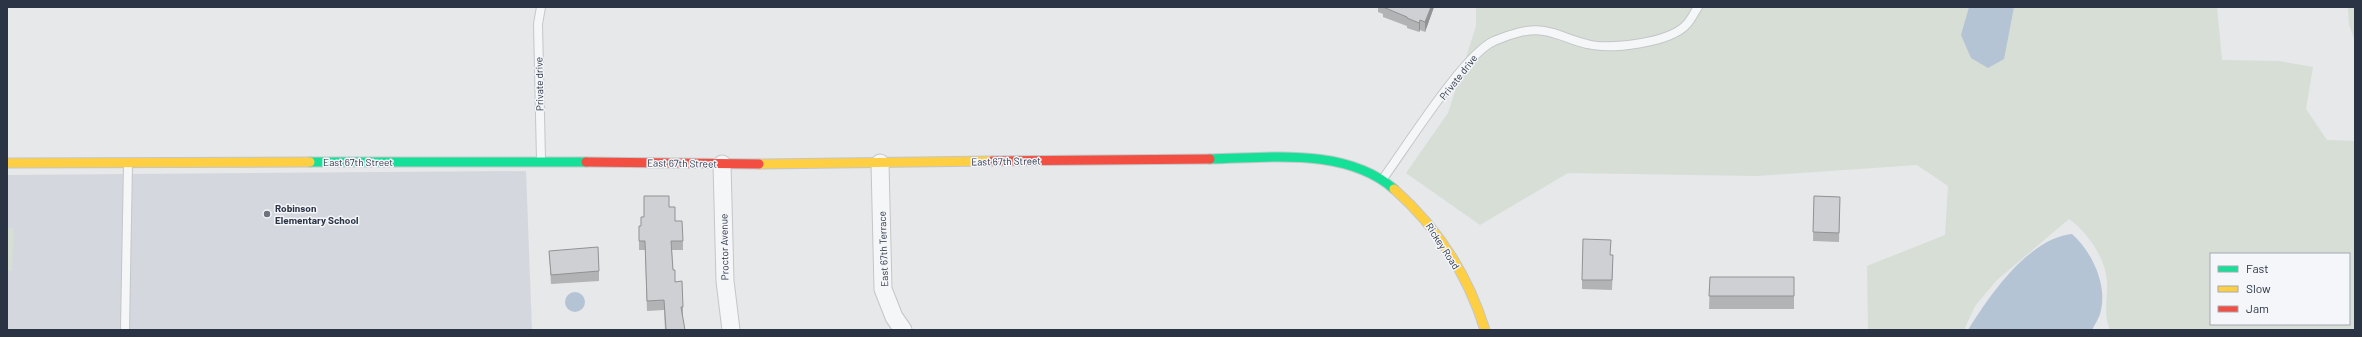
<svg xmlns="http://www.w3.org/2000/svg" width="2362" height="337" viewBox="0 0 2362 337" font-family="Barlow,sans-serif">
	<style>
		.built { fill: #d4d7dd }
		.green { fill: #d6ded6; fill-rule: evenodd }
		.water { fill: #b4c4d5 }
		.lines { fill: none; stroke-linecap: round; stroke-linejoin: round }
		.lane-casing { stroke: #c4c6c8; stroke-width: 10 }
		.street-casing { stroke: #c4c6c8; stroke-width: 19 }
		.fast-casing { stroke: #c4c6c8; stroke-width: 11 }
		.slow-casing { stroke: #c4c6c8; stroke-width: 11 }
		.jam-casing { stroke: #c4c6c8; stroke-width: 11 }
		.lane { stroke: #f5f6f7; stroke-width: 8 }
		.street { stroke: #f5f6f7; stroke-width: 17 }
		.fast { stroke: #16e098; stroke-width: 9 }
		.slow { stroke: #ffcf43; stroke-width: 9 }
		.jam { stroke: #f24e42; stroke-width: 9 }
		.wall { fill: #b1b3b5 }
		.shaded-wall { fill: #909294 }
		.building { fill: #ced0d3; stroke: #909294 }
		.poi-dot { fill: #6c737f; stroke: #f4f6f9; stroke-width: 1.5 }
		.labels { text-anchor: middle; stroke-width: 3; stroke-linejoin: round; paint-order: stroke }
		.street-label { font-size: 10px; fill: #2b3445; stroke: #f4f6f9 }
		.poi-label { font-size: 10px; font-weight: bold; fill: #2b3445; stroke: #f4f6f9; text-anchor: start }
	</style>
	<rect width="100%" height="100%" fill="#e6e8ea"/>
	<!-- built -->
	<path class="built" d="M526,171L532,330H7V175Z"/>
	<!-- green -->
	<path class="green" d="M1476,7H2217L2222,60L2279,61L2313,67L2306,109L2327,140L2355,141V330H2110C2103,315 2108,297 2107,281C2105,257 2088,233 2069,219L1997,280L1975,306L1964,330H1868L1867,266L1945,235L1948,186L1917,165L1757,176L1568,173L1480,225L1406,173L1448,113L1476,26ZM2211,254H2349V324H2211Z
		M2348,7H2355V41L2349,25Z
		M7,227L14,228L12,271H7Z"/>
	<!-- water -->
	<path class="water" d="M1969,7H2014L2004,59L1988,68L1971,58L1961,35Z
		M2072,234C2092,252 2107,284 2101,310C2100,317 2095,324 2092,330H1968C1989,296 2029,238 2072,234Z
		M565 302a10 10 0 1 1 20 0a10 10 0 1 1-20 0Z"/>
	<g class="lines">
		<defs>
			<path id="lane" d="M541,160L538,24L541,7
				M1382,180C1405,149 1463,55 1494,41C1509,35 1527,28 1544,31C1558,33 1573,41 1587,44C1610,50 1669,43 1686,25C1691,20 1694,13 1698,7
				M125,330L128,164"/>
			<path id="street" d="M880,163L883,289L894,317L903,330
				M722,164L725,281L731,330"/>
			<path id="fast" d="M1210,159C1270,158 1345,147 1394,189
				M310,162H586"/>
			<path id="slow" d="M7,163L310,162
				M759,164L992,161
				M1394,189C1437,227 1468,275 1485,330"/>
			<path id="jam" d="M992,161L1210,159
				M586,162L759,164"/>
		</defs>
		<!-- lane casing -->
		<use href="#lane" class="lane-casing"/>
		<!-- street casing -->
		<use href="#street" class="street-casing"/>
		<!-- fast casing -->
		<use href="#fast" class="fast-casing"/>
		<!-- slow casing -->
		<use href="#slow" class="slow-casing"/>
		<!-- jam casing -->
		<use href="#jam" class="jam-casing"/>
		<!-- lane -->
		<use href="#lane" class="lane"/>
		<!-- street -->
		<use href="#street" class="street"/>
		<!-- fast -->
		<use href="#fast" class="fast"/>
		<!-- slow -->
		<use href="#slow" class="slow"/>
		<!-- jam -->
		<use href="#jam" class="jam"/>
	</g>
	<!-- wall -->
	<path class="wall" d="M1378,7H1434L1425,32L1420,30L1419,32L1407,28V26L1383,17V14L1378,12Z
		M1814,196L1840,197L1839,242L1813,241Z
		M669,207L675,221L683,241V250H672L673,270L675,282L683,307V316L665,330L664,310L647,311L645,250H639V226H641L644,217Z
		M549,251L599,271V281L551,284Z
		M1611,255L1613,265L1612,290L1582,289V280Z
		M1710,277H1794V309H1709Z"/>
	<!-- shaded-wall -->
	<path class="shaded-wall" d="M1431,7H1434L1425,32V22Z
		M1420,20V30L1419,32V23Z"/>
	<!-- building -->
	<path class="building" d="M1383,7H1431L1425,22L1420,20L1419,23L1407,18V17Z
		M644,196H669V207H675V221H682L683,241H671L673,270H675V282L682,281L683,307H681L685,330H663L666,329L664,300L647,301L645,241H639V226H641V217H644Z
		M1814,196L1840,197L1839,233L1813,232Z
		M1583,239L1611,240L1610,255H1613L1612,280H1582Z
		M598,247L599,271L551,275L549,251Z
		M1710,277H1794V296H1709Z"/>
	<!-- markers -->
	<circle class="poi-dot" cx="267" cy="214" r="4"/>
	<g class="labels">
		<!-- street labels -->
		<g class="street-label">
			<text transform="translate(1458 77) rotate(-52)" y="4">Private drive</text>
			<text transform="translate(539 84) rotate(-91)" y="4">Private drive</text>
			<text transform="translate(1006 161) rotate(-1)" y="4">East 67th Street</text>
			<text x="358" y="166">East 67th Street</text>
			<text transform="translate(682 163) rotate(1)" y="4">East 67th Street</text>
			<text transform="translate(1443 246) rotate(57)" y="4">Rickey Road</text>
			<text transform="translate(724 247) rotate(-91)" y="4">Proctor Avenue</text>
			<text transform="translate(883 249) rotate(-92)" y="4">East 67th Terrace</text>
		</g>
		<!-- poi labels -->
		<g class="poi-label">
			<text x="275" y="212">Robinson<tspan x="275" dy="12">Elementary School</tspan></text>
		</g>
	</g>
	<!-- border -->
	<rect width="2362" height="337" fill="none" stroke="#2b3445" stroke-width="16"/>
	<!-- legend -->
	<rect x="2210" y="253" width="140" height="72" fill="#f4f6f9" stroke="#a4a8b1"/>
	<rect x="2218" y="266" width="20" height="6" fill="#16e098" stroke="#a4a8b1"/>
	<text x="2246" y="273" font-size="12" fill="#2b3445">Fast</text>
	<rect x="2218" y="286" width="20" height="6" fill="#ffcf43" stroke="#a4a8b1"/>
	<text x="2246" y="293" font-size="12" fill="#2b3445">Slow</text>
	<rect x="2218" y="306" width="20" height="6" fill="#f24e42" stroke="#a4a8b1"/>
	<text x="2246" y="313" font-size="12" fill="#2b3445">Jam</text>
</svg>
